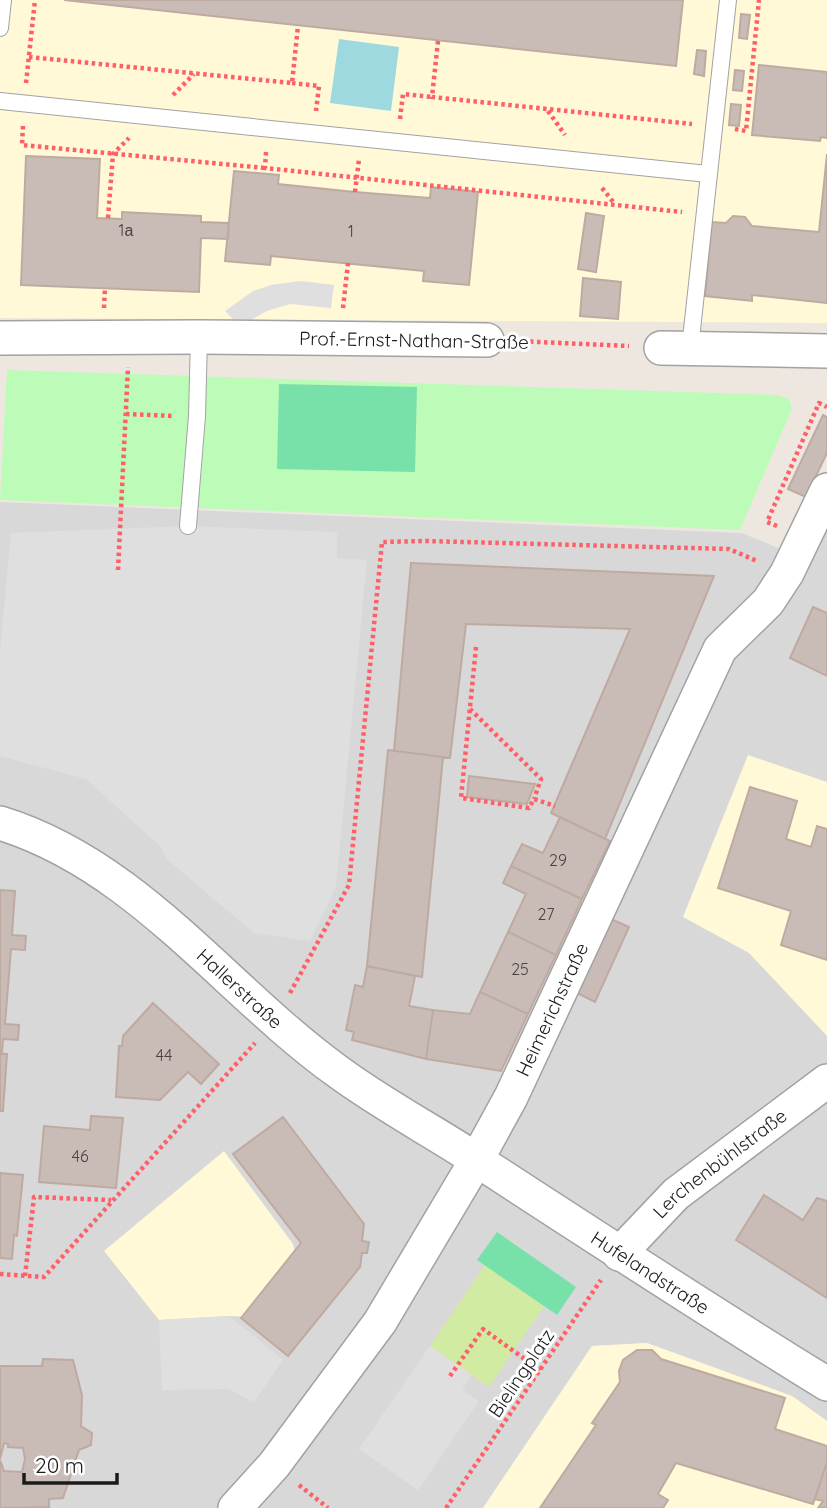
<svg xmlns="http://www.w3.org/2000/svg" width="827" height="1508" viewBox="0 0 827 1508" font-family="Quicksand,sans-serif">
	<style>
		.residential { fill: #d9d8d8 }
		.education { fill: #fff9d7 }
		.grass { fill: #d1eba2 }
		.park { fill: #bdfcb8 }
		.pitch { fill: #78e1a9 }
		.parking { fill: #dfdfdf }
		.water { fill: #9dd9de }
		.building { fill: #c9bcb6; stroke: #bfaaa1; stroke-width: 2 }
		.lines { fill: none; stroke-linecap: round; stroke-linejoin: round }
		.lane-casing { stroke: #a2a2a2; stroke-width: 18 }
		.street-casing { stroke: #a2a2a2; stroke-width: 36 }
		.path { stroke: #ff5f66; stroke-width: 4.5; stroke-dasharray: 3.5 3.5; stroke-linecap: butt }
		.lane { stroke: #fff; stroke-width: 16 }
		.street { stroke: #fff; stroke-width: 33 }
		.labels { text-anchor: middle; stroke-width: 6; stroke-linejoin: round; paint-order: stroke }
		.number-label { font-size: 16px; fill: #464342 }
		.street-label { font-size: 19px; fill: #1b1b1b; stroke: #fff }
	</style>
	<rect width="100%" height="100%" fill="#ede7e0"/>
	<!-- residential -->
	<path class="residential" d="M0,502L742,533L812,562L827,530V1421L792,1396L647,1343L592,1346L483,1508H0Z"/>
	<!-- education -->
	<path class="education" d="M0,0H827V323L0,318Z
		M748,755L827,782V1036L749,953L683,917Z
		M224,1151L293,1244L311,1319L229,1316L159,1320L104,1251Z
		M647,1343L792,1396L827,1421V1508H483L592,1346Z"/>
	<!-- grass -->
	<path class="grass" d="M485,1265L544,1306L489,1387L430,1346Z"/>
	<!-- park -->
	<path class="park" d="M7,370L777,395L789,399L792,409L740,530L0,500Z"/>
	<!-- pitch -->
	<path class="pitch" d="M279,384L417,387L415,472L277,469Z
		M497,1232L576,1287L557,1315L477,1260Z"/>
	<!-- parking -->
	<path class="parking" d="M301,281L334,285L331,308L290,304L267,311L240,326L225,311L253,291L271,285Z
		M188,526L337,532V558L367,560L336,887L310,941L254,933L168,860L160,846L86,779L0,756V651L11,533Z
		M229,1316L283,1360L254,1402L228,1389L162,1390L159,1320Z
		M430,1346L472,1375L462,1390L479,1401L418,1490L359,1449Z"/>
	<!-- water -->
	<path class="water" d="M339,39L399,47L391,111L330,103Z"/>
	<!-- building -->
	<path class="building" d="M64,0H683L676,66Z
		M741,14L750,15L747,39L739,38Z
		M697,50L706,51L704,76L694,74Z
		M759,65L827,72V138L821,137L820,141L752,135Z
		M735,70L744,71L742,91L733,90Z
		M731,104L741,105L739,126L729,125Z
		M827,154V303L752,295V301L705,296L712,222L726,223L733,216L745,217L752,226L819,232Z
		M26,156L100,159L97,218L122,219V212L201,216V222L229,223L228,239L201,238L199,292L21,285Z
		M234,171L279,175L278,184L355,192L430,198L431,187L478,192L469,285L423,281L424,271L271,256L270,265L225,261Z
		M586,213L604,216L596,272L578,269Z
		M583,278L621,282L618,319L580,316Z
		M823,415L827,417V453L806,497L788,489Z
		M411,563L714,576L605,839L551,813L630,629L466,624L450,758L394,751Z
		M813,607L827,613V676L790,658Z
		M388,750L443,757L422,977L367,966Z
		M469,776L535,784L527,804L467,797Z
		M750,787L797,801L786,839L811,847L817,826L827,829V960L781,945L791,911L718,888Z
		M560,817L610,841L582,899L511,866L522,844L543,853Z
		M511,866L582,899L556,955L508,932L526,894L503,883Z
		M0,890L15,891L12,935L26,936L25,950L11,949L5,1024L19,1025L18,1040L3,1039L2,1054H0Z
		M611,919L629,927L595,1002L577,993Z
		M508,932L556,955L528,1014L480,992Z
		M367,966L415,976L409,1006L433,1010L426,1059L352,1040L354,1032L346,1030L355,985L363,987Z
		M480,992L528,1014L501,1071L426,1059L433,1010L470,1014Z
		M153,1003L219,1064L201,1084L188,1072L160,1100L116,1097L119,1046H122L123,1036Z
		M0,1054H7L3,1111H0Z
		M91,1116L123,1118L116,1188L39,1182L44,1126L90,1130Z
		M283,1117L364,1224L362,1241L369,1242L367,1253H362L360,1267L288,1356L241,1318L301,1243L233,1154Z
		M0,1173L23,1175L17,1236L14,1235L12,1259L0,1258Z
		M764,1195L803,1220L817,1198L827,1201V1298L736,1240Z
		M637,1350H652L661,1359L785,1398L775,1429L827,1446V1462L813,1504L676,1463L658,1494L668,1500L663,1508H540L596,1425L592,1423L620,1382L619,1371L623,1360Z
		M43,1359L73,1360L82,1395L81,1426L92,1433L91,1445L79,1450L63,1498L49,1499V1507L0,1508V1460L4,1471L22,1472L25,1459L23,1448L8,1447V1444L4,1443L0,1459V1366H42Z
		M827,1462V1508H818L823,1501L815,1499Z"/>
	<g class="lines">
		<defs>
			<path id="lane" d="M0,28L3,0
				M0,101L708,174
				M690,348L728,0
				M188,526L197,416L199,337"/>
			<g id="street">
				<path d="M0,338L199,337L487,340"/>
				<path d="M661,348L827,351"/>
				<path id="s1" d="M0,823C137,865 225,990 337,1071C383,1105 433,1131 480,1162C595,1237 710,1312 827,1384"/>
				<path id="s2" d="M619,1254L676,1194L827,1081"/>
				<path id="s3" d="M235,1508L274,1465L380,1322L477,1159L511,1097L720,649L768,602L787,573L827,490"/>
			</g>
		</defs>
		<!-- lane casing -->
		<use href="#lane" class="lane-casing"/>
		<!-- street casing -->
		<use href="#street" class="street-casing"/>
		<!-- path -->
		<path class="path" d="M438,41L432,97L692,124
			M29,57L292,83L298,26
			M26,83L35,0
			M292,83L319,86L316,111
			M173,95L194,74
			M548,111L565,135
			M400,119L403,94L432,97
			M23,126L22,145L265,168
			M735,129L746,131L759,0
			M266,152L265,168L682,212
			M602,188L614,203
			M355,192L359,159
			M108,218L113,154L129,138
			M104,308L105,288
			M343,308L348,263
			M516,341L629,346
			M126,414L174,416
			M777,526L767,522L819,403L827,407
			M118,570L128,367
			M476,647L461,798L529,808L534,799L555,806
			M470,709L541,779L534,799
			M290,993L349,885L382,542L426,541L729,549L757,561
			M0,1274L44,1277L255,1043
			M25,1276L34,1197L111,1200
			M450,1376L483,1329L540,1370
			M299,1485L328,1508
			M446,1508L601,1280"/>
		<!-- lane -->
		<use href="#lane" class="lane"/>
		<!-- street -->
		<use href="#street" class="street"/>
	</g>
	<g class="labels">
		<!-- number labels -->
		<g class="number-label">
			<text x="126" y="236">1а</text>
			<text x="351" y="237">1</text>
			<text x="558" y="866">29</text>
			<text x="546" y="920">27</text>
			<text x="520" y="975">25</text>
			<text x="164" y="1061">44</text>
			<text x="80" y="1162">46</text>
		</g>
		<!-- street labels -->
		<g class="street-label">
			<text transform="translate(414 340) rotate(1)" y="7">Prof.-Ernst-Nathan-Straße</text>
			<text dy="7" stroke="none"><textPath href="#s1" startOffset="294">Hallerstraße</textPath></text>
			<text dy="7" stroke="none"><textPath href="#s3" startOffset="593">Heimerichstraße</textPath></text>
			<text dy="7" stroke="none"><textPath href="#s2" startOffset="136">Lerchenbühlstraße</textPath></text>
			<text dy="7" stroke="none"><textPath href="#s1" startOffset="794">Hufelandstraße</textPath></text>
			<text transform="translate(521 1373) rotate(-56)" y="7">Bielingplatz</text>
		</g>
	</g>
	<!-- scale -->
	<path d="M24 1473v10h93v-10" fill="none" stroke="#1b1b1b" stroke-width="3.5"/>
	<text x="35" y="1473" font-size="21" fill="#1b1b1b" stroke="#ffffff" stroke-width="5" paint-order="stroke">20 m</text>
</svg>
